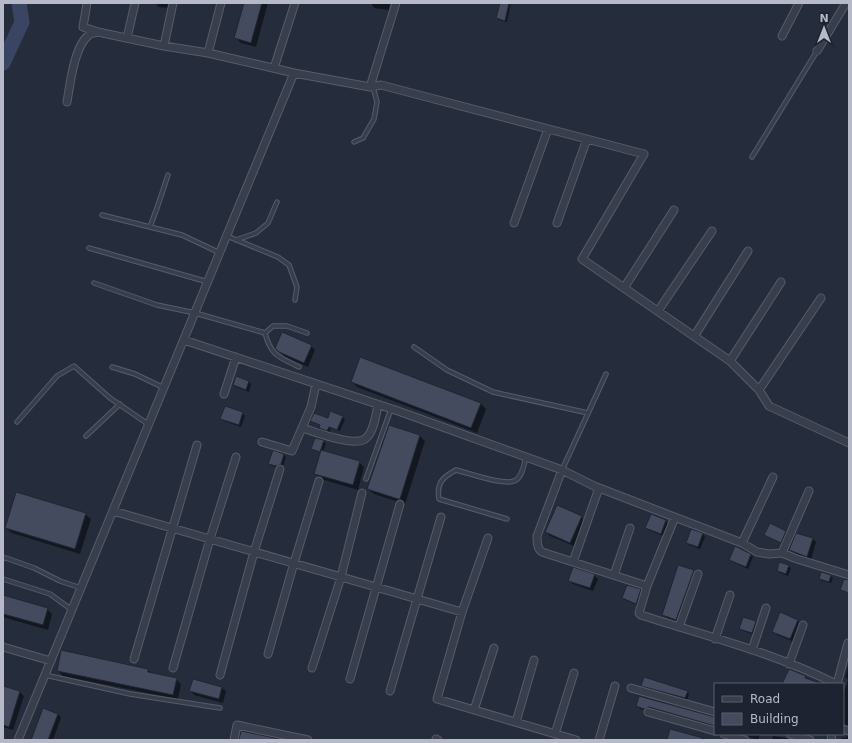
<svg xmlns="http://www.w3.org/2000/svg" width="852" height="743" viewBox="0 0 852 743" font-family="'DejaVu Sans',sans-serif">
	<style>
		.shadow { fill: #0007 }
		.lines { fill: none; stroke-linecap: round; stroke-linejoin: round }
		.river { stroke: #3a4563; stroke-width: 15 }
		.building { fill: #444b5e; stroke: #202533 }
		.service-casing { stroke: #575c6a; stroke-width: 5.5 }
		.minor-casing { stroke: #575c6a; stroke-width: 9 }
		.service { stroke: #393e4c; stroke-width: 3.5 }
		.minor { stroke: #393e4c; stroke-width: 7 }
	</style>
	<rect width="100%" height="100%" fill="#252c3c"/>
	<!-- shadow -->
	<path class="shadow" d="M156,3H171L169,8L158,7Z
		M245,3H268L256,47L241,43L236,38Z
		M372,3H390L389,10L374,8L372,5Z
		M501,3H511L507,22L499,20L497,18Z
		M311,346L315,350L308,367L284,356L276,348Z
		M237,377L249,382L251,384L249,392L236,387L234,385Z
		M352,382L481,404L486,409L477,433L357,387Z
		M242,413L245,416L241,427L224,421L221,419Z
		M342,417L345,419L340,431L331,428L329,432L322,430L320,428L321,426L312,421Z
		M389,426L420,436L425,441L405,504L374,494L368,489Z
		M323,441L326,443L323,452L359,462L364,467L358,490L321,479L316,474L321,453L312,448Z
		M284,455L286,457L283,466L279,468L272,466L269,463Z
		M85,514L91,519L80,554L12,533L6,528Z
		M651,515L666,521L668,523L663,536L649,530L646,527Z
		M581,517L585,521L574,546L550,536L546,532Z
		M692,530L703,534L705,537L700,549L689,545L687,542Z
		M786,532L788,534L783,544L765,535Z
		M813,539L816,542L811,560L794,554L790,550Z
		M750,555L753,557L748,569L733,562L730,560Z
		M679,566L694,571L697,575L680,623L667,618L663,614Z
		M788,566L791,568L788,576L780,573L778,571Z
		M594,575L598,579L593,591L573,584L570,581Z
		M830,576L833,578L831,583L822,581L820,579Z
		M640,590L643,592L638,605L625,600L623,598Z
		M3,596L47,609L52,614L48,630L3,617Z
		M744,618L756,622L758,624L755,635L743,631L740,628Z
		M798,621L802,624L794,642L777,635L773,631Z
		M849,662V727L843,728V691L844,692L848,680L845,677Z
		M148,670L151,673L176,679L181,684L178,699L63,676L58,671Z
		M194,680L222,688L226,691L223,703L194,695L191,691Z
		M642,685L687,691L689,694L687,700L644,688Z
		M3,687L20,692L24,696L13,730L3,727Z
		M640,697L715,718V728L640,709L637,705Z
		M58,714L61,718L53,740H32Z
		M742,734H760L758,740Z
		M773,736L786,738L791,740H772Z
		M847,736L849,737V740H842V737L846,738Z"/>
	<g class="lines">
		<!-- river -->
		<path class="river" d="M3,63L22,22L19,3"/>
	</g>
	<!-- building -->
	<path class="building" d="M244,3H262L251,43L234,38Z
		M500,3H509L505,21L496,18Z
		M282,332L312,345L304,363L279,352L275,348Z
		M360,357L481,403L471,428L351,382Z
		M236,376L249,381L246,390L233,385Z
		M225,406L243,412L239,425L220,419Z
		M330,411L343,416L337,430L329,427L327,431L319,428L320,425L310,421L314,413L328,418Z
		M389,425L420,435L400,499H398L367,489Z
		M315,438L324,440L320,452L311,449Z
		M273,450L284,454L281,464L276,466L268,464Z
		M321,450L360,461L353,485L314,474Z
		M16,492L86,513L75,549L5,528Z
		M557,505L582,516L570,543L545,532Z
		M651,514L666,520L661,534L645,528Z
		M770,523L786,531L781,543L764,535Z
		M691,529L703,533L698,547L686,543Z
		M796,533L813,538L807,557L789,550Z
		M735,546L751,554L746,567L729,560Z
		M779,562L789,565L786,574L777,571Z
		M678,565L694,570L676,620L662,615Z
		M573,567L595,574L590,588L568,581Z
		M821,572L831,575L829,582L819,579Z
		M844,579L849,580V593L840,590Z
		M627,585L641,589L636,604L622,598Z
		M3,595L48,608L43,625L3,614Z
		M780,612L798,620L790,639L772,632Z
		M743,617L756,621L752,633L739,629Z
		M61,650L148,669V672L177,678L173,695L57,671Z
		M789,669L806,676L805,678L820,683V684H782Z
		M644,677L688,691L685,698L641,686Z
		M193,679L222,687L219,699L189,691Z
		M3,686L20,691L9,727L3,725Z
		M639,696L715,717V726L649,707L644,709L636,706Z
		M43,708L58,714L48,740H31Z
		M670,729L703,738L702,740H667Z
		M241,731L275,738V740H239Z"/>
	<g class="lines">
		<defs>
			<path id="service" d="M354,142L363,138L374,119L377,102L373,87
				M752,157L817,51
				M102,215L182,235L220,253
				M150,227L157,208L168,175
				M227,236L278,257L289,265L297,287L295,300
				M236,240L256,233L268,223L277,202
				M89,248L208,282
				M94,283L157,305L195,313L265,333
				M414,347L447,370L493,392L588,413
				M112,367L135,374L164,388
				M299,367C279,357 271,356 265,333L273,326H287L307,333
				M17,422L57,376L74,366L110,398L148,424
				M86,436L120,404
				M562,470L606,374
				M366,479L391,409
				M507,519L439,499C436,483 443,477 456,470C469,473 506,487 516,480C523,475 524,464 526,457
				M3,558H6L34,568L60,581L81,588
				M3,579L50,594L72,610
				M45,675L130,694L220,708"/>
			<path id="minor" d="M87,3L83,27L98,32L164,46L208,53L294,73
				M782,36L799,3
				M127,38L135,3
				M164,46L173,3
				M817,51L846,3
				M208,53L221,3
				M274,68L295,3
				M370,87L396,3
				M67,102C70,85 74,46 89,35C91,33 95,33 98,32
				M514,223L548,129
				M557,223L587,139
				M624,288L674,210
				M658,311L712,231
				M695,335L748,251
				M184,340L398,411L562,470L537,536C537,542 537,549 542,552L647,586L639,613L641,615C706,636 775,653 836,684
				M730,361L781,282
				M759,390L821,298
				M224,394L236,357
				M302,428C316,432 353,447 365,439C374,433 376,414 378,405
				M262,442L292,451L311,407L316,384
				M562,470L594,486L742,543L757,552L769,554L782,553L797,559L849,575
				M113,511L462,612
				M488,538L462,612L437,699L576,740
				M742,543L773,477
				M782,553L809,491
				M573,562L599,488
				M614,575L630,528
				M647,586L675,517
				M679,627L698,574
				M715,639L730,595
				M3,647L51,661
				M752,650L766,608
				M268,654L294,563L319,481
				M134,659L197,445
				M789,664L803,625
				M173,668L210,539L236,457
				M312,668L341,577L362,493
				M220,675L254,552L280,469
				M350,679L400,504
				M837,684L848,643
				M631,688L715,712
				M390,691L441,517
				M474,710L494,648
				M648,712L715,731
				M516,722L534,660
				M843,729L849,731
				M555,734L574,673
				M724,734L745,740
				M790,734L810,740
				M831,734L832,740
				M436,739L438,740
				M18,740L294,73L370,87L381,85L644,154L582,259L730,361L759,390L769,406L849,443
				M234,740L237,725L308,740
				M599,740L615,686"/>
		</defs>
		<!-- service casing -->
		<use href="#service" class="service-casing"/>
		<!-- minor casing -->
		<use href="#minor" class="minor-casing"/>
		<!-- service -->
		<use href="#service" class="service"/>
		<!-- minor -->
		<use href="#minor" class="minor"/>
	</g>
	<!-- border -->
	<rect width="852" height="743" fill="none" stroke="#b5b9c8" stroke-width="8"/>
	<!-- legend -->
	<rect x="714" y="683" width="130" height="52" fill="#1e2331" stroke="#5a5f6d"/>
	<rect x="722" y="696" width="20" height="6" fill="#393e4c" stroke="#5a5f6d"/>
	<text x="750" y="703" font-size="12" fill="#b5b9c8">Road</text>
	<rect x="722" y="713" width="20" height="12" fill="#444b5e" stroke="#5a5f6d"/>
	<text x="750" y="723" font-size="12" fill="#b5b9c8">Building</text>
	<!-- north arrow -->
	<g transform="translate(824 28)" stroke="#1e2331" stroke-width="3" paint-order="stroke">
	<path d="M0-3L7 15L0 10L-7 15Z" fill="#b5b9c8"/>
	<text y="-6" font-size="11" font-weight="bold" text-anchor="middle" fill="#b5b9c8">N</text>
	</g>
</svg>
